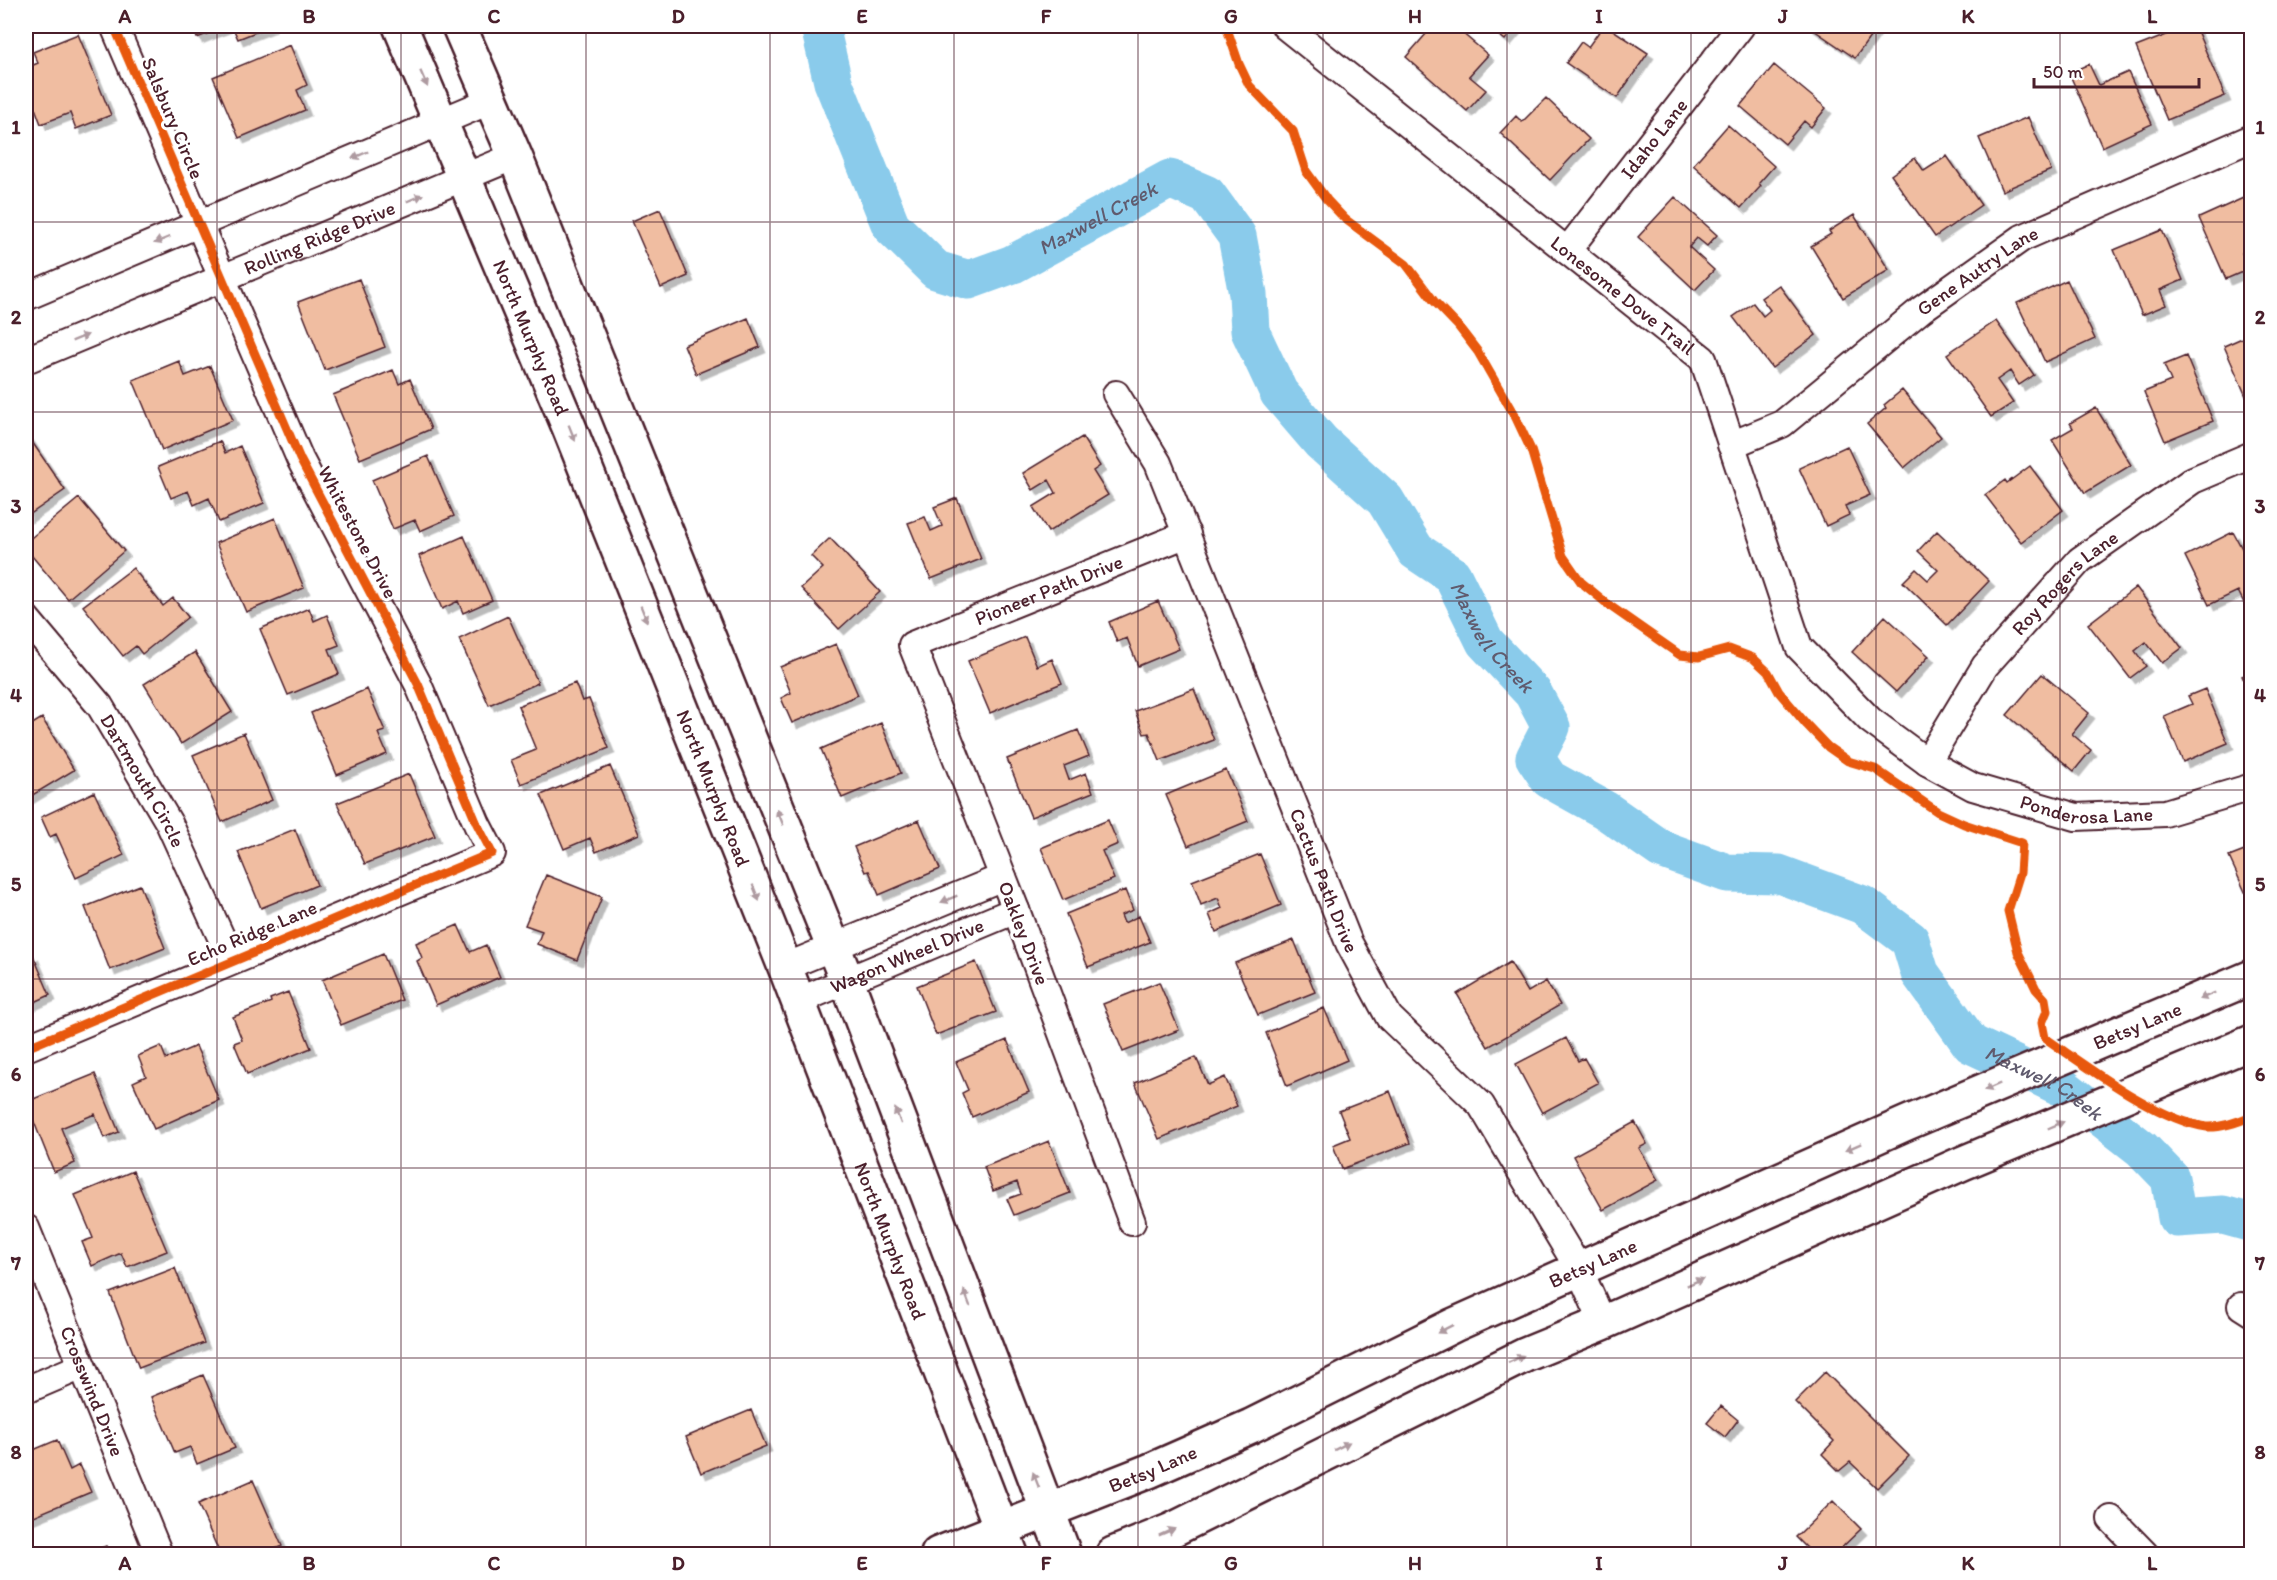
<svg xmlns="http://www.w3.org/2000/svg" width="2277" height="1580" viewBox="0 0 2277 1580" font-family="Itim,sans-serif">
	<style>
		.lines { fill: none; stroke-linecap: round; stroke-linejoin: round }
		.river { stroke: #8acbeb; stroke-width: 39 }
		.building { fill: #f0bda1; stroke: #4a1f2b; stroke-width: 1.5; filter: url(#shadow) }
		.street-casing { stroke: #4a1f2b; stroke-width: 30 }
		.secondary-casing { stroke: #4a1f2b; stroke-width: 38 }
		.street { stroke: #fff; stroke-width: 26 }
		.secondary { stroke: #fff; stroke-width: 33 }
		.cycleway-casing { stroke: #fff; stroke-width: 13 }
		.cycleway { stroke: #e8590c; stroke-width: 9 }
		.oneway { fill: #ae9aa0 }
		.grid { fill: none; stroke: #4a1f2b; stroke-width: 1.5; stroke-opacity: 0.55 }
		.labels { text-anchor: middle; stroke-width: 6; stroke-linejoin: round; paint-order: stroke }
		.street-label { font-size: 20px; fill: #4a1f2b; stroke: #fff }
		.water-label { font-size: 21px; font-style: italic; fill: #605b6e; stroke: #fff }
		.neatline { fill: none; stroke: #4a1f2b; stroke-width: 2 }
		.grid-label { font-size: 20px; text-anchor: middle; font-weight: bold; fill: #4a1f2b }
	</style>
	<defs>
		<filter id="shadow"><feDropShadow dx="5.5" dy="5.5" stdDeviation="0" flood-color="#0004"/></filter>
	</defs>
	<rect width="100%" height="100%" fill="#fff"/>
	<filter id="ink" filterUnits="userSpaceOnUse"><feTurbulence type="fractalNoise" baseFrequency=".0167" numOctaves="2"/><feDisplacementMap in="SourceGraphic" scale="12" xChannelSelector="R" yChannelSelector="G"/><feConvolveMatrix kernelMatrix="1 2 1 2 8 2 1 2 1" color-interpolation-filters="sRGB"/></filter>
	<g filter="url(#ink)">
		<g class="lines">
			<!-- river -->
			<path class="river" id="s1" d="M824,26L821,31L833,82L891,226L936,270L969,280L1013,264L1170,179L1207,195L1237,236L1248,294L1250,331L1279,393L1321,442L1385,500L1416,551L1452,575L1485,642L1533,693L1551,727L1535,758L1549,779L1605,810L1661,849L1727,873L1779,874L1863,905L1910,940L1920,973L1971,1044L2064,1088L2142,1149L2170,1178L2177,1218L2223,1215L2252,1223"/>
		</g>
		<!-- building -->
		<path class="building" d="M192,26H227L197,38Z
			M232,26H271L238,39Z
			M1433,26H1454L1488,55L1469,76L1486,90L1467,111L1406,57Z
			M1488,26H1517L1505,40Z
			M1603,26H1607L1648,53L1617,98L1566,63L1581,42L1588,47Z
			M1808,26H1878L1855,58Z
			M2165,26H2195L2225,96L2167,120L2136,47L2169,34Z
			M78,34L111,115L76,129L70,113L41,124L26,84V68L38,63L33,52Z
			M290,45L307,85L297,90L305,110L239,138L213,77Z
			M2089,64L2099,85L2128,72L2152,124L2102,147L2069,73Z
			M1774,65L1826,108L1811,127L1804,121L1785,144L1740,106Z
			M1546,98L1589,139L1550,180L1500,133L1516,116L1522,122Z
			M2028,117L2051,170L2002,191L1979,138Z
			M1728,125L1774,166L1759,183L1761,186L1741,208L1693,165Z
			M1947,156L1981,205L1935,237L1891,175L1915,158L1924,171Z
			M2250,195L2252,250L2242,253L2249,269L2226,279L2199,218Z
			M1675,197L1717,235L1707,246L1697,238L1689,247L1714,270L1695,290L1638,237Z
			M660,209L688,276L661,288L632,221Z
			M1854,215L1889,270L1843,298L1811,246L1831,234L1829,231Z
			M2162,230L2183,280L2160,290L2166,305L2142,315L2114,250Z
			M359,279L385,347L325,370L298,302Z
			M2067,280L2095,339L2045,362L2017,303Z
			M1779,285L1816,335L1772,368L1733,317L1753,303L1763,316L1770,310L1761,298Z
			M2252,315V402L2249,403L2224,346L2251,334L2244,318Z
			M748,318L760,347L696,374L684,345Z
			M1996,321L2034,375L2019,385L2010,371L1997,380L2013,403L1991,417L1947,354Z
			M2186,356L2213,421L2165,441L2144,392L2171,381L2164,365Z
			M179,361L185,376L210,366L233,420L162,450L133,380Z
			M393,370L399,384L410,379L431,429L360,459L333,395Z
			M1902,390L1941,437L1904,468L1867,424L1886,408L1884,405Z
			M2096,408L2131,465L2085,493L2052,440L2073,428L2070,423Z
			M28,436L65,490L26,517V438Z
			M1082,437L1100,466L1093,471L1108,495L1048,532L1033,507L1056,493L1049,480L1033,490L1023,473Z
			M220,441L225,453L240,446L264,503L219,522L209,498L194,505L188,491L171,498L158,467Z
			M1847,446L1870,495L1845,506L1849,515L1826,526L1799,468Z
			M428,456L454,516L420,531L415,520L393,529L372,480Z
			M2030,466L2063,510L2021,542L1985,495L2005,480L2007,483Z
			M79,498L124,551L68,599L26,549V542Z
			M957,498L981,559L931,579L908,523L925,517L931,531L942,526L934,507Z
			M275,518L304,588L246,612L216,543Z
			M1937,531L1989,581L1947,625L1903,582L1916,569L1928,580L1938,570L1918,551Z
			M2233,532L2252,567V605L2246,607L2238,591L2209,605L2185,556Z
			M464,536L492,600L463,613L458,601L442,609L419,556Z
			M830,538L880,592L839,629L801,588L823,568L811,556Z
			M133,568L163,606L173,598L188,617L142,654L136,646L123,656L83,606Z
			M2136,587L2182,648L2162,663L2146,642L2135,651L2146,666L2130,678L2088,624Z
			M1158,601L1179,649L1138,666L1127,638L1117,642L1109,622Z
			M309,608L314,621L327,615L339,645L329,649L339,674L288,695L260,629Z
			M508,616L538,683L489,705L459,639Z
			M1885,616L1929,656L1896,692L1852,652Z
			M1025,637L1037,666L1052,659L1062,683L990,713L968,661Z
			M836,644L858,695L792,723L781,698L791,693L780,667Z
			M195,652L232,712L181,744L144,684Z
			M2252,672V698L2242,676Z
			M2042,674L2089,713L2072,734L2091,750L2074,771L2007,715Z
			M575,683L582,701L589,699L609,748L521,784L511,760L536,750L518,706Z
			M367,689L385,731L378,733L387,754L337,775L311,713Z
			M1194,689L1214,740L1160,761L1149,733L1144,734L1135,711Z
			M2205,689L2228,743L2183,762L2164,716L2192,704L2188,696Z
			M42,718L74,770L26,799V728Z
			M881,723L901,773L842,798L821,749Z
			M1078,730L1089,756L1064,766L1069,780L1086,773L1093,792L1031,817L1007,759Z
			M244,733L272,800L222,822L193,755Z
			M610,766L639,834L596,852L590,838L564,849L541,795Z
			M1226,770L1248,821L1188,846L1166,795Z
			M409,774L435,836L365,864L337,803Z
			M94,792L124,855L76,878L56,834L50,837L41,817Z
			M919,820L940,869L879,895L869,871L865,872L854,847Z
			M1108,820L1118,844L1102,851L1114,879L1063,900L1041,848Z
			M295,829L317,885L261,908L238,852Z
			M2252,842V907L2229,857L2247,850L2245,845Z
			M1260,854L1281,905L1216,932L1209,914L1222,908L1218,898L1201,905L1192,881Z
			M546,875L602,897L577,960L537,944L542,931L525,925Z
			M140,885L165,948L110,970L85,907Z
			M1125,890L1133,910L1121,915L1124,923L1139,916L1150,942L1088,967L1066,914Z
			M458,925L470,952L486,945L500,977L436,1005L417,961L422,958L416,943Z
			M1294,940L1315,992L1258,1015L1235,963Z
			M383,954L402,1000L341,1025L322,980Z
			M33,955L50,995L26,1006V958Z
			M976,962L996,1012L936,1035L917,986Z
			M1510,962L1528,992L1546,981L1560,1005L1488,1047L1457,994Z
			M1159,982L1179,1030L1123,1052L1103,1004Z
			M288,992L311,1048L247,1074L234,1043L242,1040L233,1017L271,1002L270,999Z
			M1324,1008L1347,1060L1287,1086L1266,1033Z
			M1566,1038L1578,1061L1584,1058L1598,1083L1542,1113L1516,1064Z
			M1007,1040L1029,1092L972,1117L962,1093L968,1090L956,1062Z
			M161,1046L166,1059L196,1046L219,1100L154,1129L133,1082L146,1076L138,1056Z
			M1196,1057L1208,1085L1225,1077L1237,1106L1159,1139L1135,1083Z
			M95,1074L119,1132L104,1138L95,1114L61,1128L75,1163L54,1172L26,1102Z
			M1390,1091L1410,1143L1342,1169L1333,1145L1350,1138L1339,1111Z
			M1635,1122L1647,1144L1639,1148L1658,1180L1603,1210L1573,1156Z
			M1049,1141L1070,1193L1014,1215L1007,1199L1021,1194L1017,1182L993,1191L984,1167Z
			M133,1171L167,1251L127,1267L121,1253L92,1266L82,1242L93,1238L75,1195Z
			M175,1268L204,1343L139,1368L110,1293Z
			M1825,1372L1909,1456L1877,1488L1850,1462L1839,1471L1822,1454L1834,1441L1795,1402Z
			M203,1375L235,1448L197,1464L190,1447L175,1453L151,1397Z
			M1721,1406L1738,1420L1725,1437L1707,1423Z
			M751,1410L766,1446L701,1473L686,1437Z
			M57,1440L70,1470L79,1465L91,1492L27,1519L26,1453Z
			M253,1480L282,1546L263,1554H220L198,1504Z
			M1833,1501L1861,1529L1835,1554H1813L1796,1537Z
			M106,1546L109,1554H86Z"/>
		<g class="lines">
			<defs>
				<g id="street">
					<path id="s2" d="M1285,26L1703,359L1799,647L1870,720L1927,762L1973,787L2076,817L2165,813L2252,787"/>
					<path id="s3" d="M1567,251L1741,26"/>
					<path d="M26,297L492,100"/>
					<path id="s4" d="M26,360L515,156"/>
					<path id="s5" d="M1116,394L1158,463L1349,943L1389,1017L1481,1105L1579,1269L1603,1323"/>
					<path id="s6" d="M1731,445L1782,424L1922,309L2022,238L2252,138"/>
					<path id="s7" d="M26,618L100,706L169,823L232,961"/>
					<path id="s8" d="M1927,762L1985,666L2080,560L2193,480L2252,455"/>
					<path d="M785,967L1003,877"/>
					<path id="s9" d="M798,1001L1016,910"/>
					<path d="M26,1048L492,853L477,824L418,684L300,459L114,26"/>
					<path id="s10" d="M1132,1222L1016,910L912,645L1187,534"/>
					<path id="s11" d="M26,1228L159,1554"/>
					<path d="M2241,1306L2252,1313"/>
					<path d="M26,1390L82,1366"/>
					<path d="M2111,1519L2145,1554"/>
				</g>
				<g id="secondary">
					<path id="s12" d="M400,26L569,427L785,967L1011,1554"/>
					<path d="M459,26L515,156L847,981L1064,1554"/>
					<path id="s13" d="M938,1554L1149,1471L1251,1426L1454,1325L1907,1123L2252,977"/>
					<path d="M1113,1554L1172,1530L1525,1355L1603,1323L1963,1163L2252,1042"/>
				</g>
			</defs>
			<!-- street casing -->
			<use href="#street" class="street-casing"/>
			<!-- secondary casing -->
			<use href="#secondary" class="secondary-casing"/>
			<!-- street -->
			<use href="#street" class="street"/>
			<!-- secondary -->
			<use href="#secondary" class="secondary"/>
			<defs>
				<path id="cycleway" d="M1226,26L1239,64L1249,85L1293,131L1306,171L1327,200L1345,219L1406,264L1434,301L1458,326L1478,352L1516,418L1531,450L1563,556L1581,582L1610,606L1680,655L1699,657L1729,649L1753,658L1768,672L1779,692L1807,725L1828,747L1848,761L1875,769L1938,812L1964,824L2022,843L2020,873L2008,911L2018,952L2036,989L2045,999L2047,1011L2042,1023L2045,1038C2085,1065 2158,1121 2207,1127C2222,1128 2238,1122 2252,1116
					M26,1048L492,853L477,824L418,684L300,459L114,26"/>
			</defs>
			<!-- cycleway casing -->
			<use href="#cycleway" class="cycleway-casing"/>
			<!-- cycleway -->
			<use href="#cycleway" class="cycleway"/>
		</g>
		<!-- one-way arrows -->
		<defs><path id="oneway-solid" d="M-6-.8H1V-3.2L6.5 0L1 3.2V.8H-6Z" transform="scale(1.5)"/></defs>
		<g class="oneway">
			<use href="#oneway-solid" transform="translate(424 79) rotate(66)"/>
			<use href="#oneway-solid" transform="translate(360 155) rotate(157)"/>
			<use href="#oneway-solid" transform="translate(415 198) rotate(-23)"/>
			<use href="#oneway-solid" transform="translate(162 240) rotate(158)"/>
			<use href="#oneway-solid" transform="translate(80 338) rotate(-22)"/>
			<use href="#oneway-solid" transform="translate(572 433) rotate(68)"/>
			<use href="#oneway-solid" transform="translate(644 614) rotate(68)"/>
			<use href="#oneway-solid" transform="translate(780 817) rotate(-112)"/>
			<use href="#oneway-solid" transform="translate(756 893) rotate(68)"/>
			<use href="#oneway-solid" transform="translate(949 899) rotate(158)"/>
			<use href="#oneway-solid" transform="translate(2207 996) rotate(157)"/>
			<use href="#oneway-solid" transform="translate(1992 1087) rotate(157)"/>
			<use href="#oneway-solid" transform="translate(898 1116) rotate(-111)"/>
			<use href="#oneway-solid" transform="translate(2056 1125) rotate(-23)"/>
			<use href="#oneway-solid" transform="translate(1853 1147) rotate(156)"/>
			<use href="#oneway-solid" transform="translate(1695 1282) rotate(-24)"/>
			<use href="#oneway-solid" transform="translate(967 1298) rotate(-111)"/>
			<use href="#oneway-solid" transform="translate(1445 1329) rotate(153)"/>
			<use href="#oneway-solid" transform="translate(1516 1359) rotate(-25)"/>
			<use href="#oneway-solid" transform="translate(1342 1446) rotate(-27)"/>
			<use href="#oneway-solid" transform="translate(1036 1480) rotate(-111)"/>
			<use href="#oneway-solid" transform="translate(1167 1532) rotate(-23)"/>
		</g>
	</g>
	<!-- grid -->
	<path class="grid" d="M217,26V1554M401,26V1554M586,26V1554M770,26V1554M954,26V1554M1138,26V1554M1323,26V1554M1507,26V1554M1691,26V1554M1876,26V1554M2060,26V1554M26,222H2252M26,412H2252M26,601H2252M26,790H2252M26,979H2252M26,1168H2252M26,1358H2252"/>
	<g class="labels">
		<!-- street labels -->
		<g class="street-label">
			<text transform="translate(173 118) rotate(67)" y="7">Salsbury Circle</text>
			<text dy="7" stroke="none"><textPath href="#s3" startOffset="142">Idaho Lane</textPath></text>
			<text dy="7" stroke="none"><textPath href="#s4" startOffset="318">Rolling Ridge Drive</textPath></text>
			<text dy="7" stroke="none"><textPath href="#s6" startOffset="304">Gene Autry Lane</textPath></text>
			<text dy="7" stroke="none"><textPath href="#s2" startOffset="432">Lonesome Dove Trail</textPath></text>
			<text dy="7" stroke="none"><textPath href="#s12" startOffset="338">North Murphy Road</textPath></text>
			<text transform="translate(358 532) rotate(62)" y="7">Whitestone Drive</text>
			<text dy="7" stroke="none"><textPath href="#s8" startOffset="228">Roy Rogers Lane</textPath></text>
			<text dy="7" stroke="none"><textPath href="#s10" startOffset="765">Pioneer Path Drive</textPath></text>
			<text dy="7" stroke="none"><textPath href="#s7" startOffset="201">Dartmouth Circle</textPath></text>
			<text dy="7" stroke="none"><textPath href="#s12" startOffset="824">North Murphy Road</textPath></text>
			<text dy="7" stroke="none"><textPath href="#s2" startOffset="1180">Ponderosa Lane</textPath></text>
			<text dy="7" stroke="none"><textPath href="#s5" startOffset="530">Cactus Path Drive</textPath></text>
			<text transform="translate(252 933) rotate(-23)" y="7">Echo Ridge Lane</text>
			<text transform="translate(1024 933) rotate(69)" y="7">Oakley Drive</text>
			<text dy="7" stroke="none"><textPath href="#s9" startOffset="118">Wagon Wheel Drive</textPath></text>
			<text dy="7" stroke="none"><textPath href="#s13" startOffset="1311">Betsy Lane</textPath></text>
			<text dy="7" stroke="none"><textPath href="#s12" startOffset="1310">North Murphy Road</textPath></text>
			<text dy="7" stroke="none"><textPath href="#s13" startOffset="717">Betsy Lane</textPath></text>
			<text dy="7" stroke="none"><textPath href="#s11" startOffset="176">Crosswind Drive</textPath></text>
			<text dy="7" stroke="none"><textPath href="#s13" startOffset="231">Betsy Lane</textPath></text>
		</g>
		<!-- water labels -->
		<g class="water-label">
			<text dy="7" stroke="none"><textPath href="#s1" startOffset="454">Maxwell Creek</textPath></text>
			<text dy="7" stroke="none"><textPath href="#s1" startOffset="1120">Maxwell Creek</textPath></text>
			<text dy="7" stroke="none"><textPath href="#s1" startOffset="1896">Maxwell Creek</textPath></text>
		</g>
	</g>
	<!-- margin -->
	<rect width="2277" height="1580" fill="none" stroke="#fff" stroke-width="66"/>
	<!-- scale -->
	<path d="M2034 78v9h165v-9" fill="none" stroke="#4a1f2b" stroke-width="3"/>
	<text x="2043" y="78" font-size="18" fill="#4a1f2b" stroke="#ffffff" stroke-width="4.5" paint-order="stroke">50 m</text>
	<rect x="33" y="33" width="2211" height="1514" class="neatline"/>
	<g class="grid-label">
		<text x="125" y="23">A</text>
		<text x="309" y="23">B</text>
		<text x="494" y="23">C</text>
		<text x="678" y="23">D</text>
		<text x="862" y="23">E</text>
		<text x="1046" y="23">F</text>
		<text x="1231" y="23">G</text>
		<text x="1415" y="23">H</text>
		<text x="1599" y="23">I</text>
		<text x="1783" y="23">J</text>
		<text x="1968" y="23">K</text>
		<text x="2152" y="23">L</text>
		<text x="16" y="134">1</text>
		<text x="2260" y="134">1</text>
		<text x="16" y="324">2</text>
		<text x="2260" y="324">2</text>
		<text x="16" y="513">3</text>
		<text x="2260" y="513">3</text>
		<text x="16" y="702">4</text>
		<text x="2260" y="702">4</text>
		<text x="16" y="891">5</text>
		<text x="2260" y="891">5</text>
		<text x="16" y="1081">6</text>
		<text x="2260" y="1081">6</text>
		<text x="16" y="1270">7</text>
		<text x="2260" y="1270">7</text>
		<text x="16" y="1459">8</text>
		<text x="2260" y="1459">8</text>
		<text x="125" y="1570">A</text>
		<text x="309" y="1570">B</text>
		<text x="494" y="1570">C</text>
		<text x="678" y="1570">D</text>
		<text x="862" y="1570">E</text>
		<text x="1046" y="1570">F</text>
		<text x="1231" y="1570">G</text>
		<text x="1415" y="1570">H</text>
		<text x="1599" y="1570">I</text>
		<text x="1783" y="1570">J</text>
		<text x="1968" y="1570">K</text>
		<text x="2152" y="1570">L</text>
	</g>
</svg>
